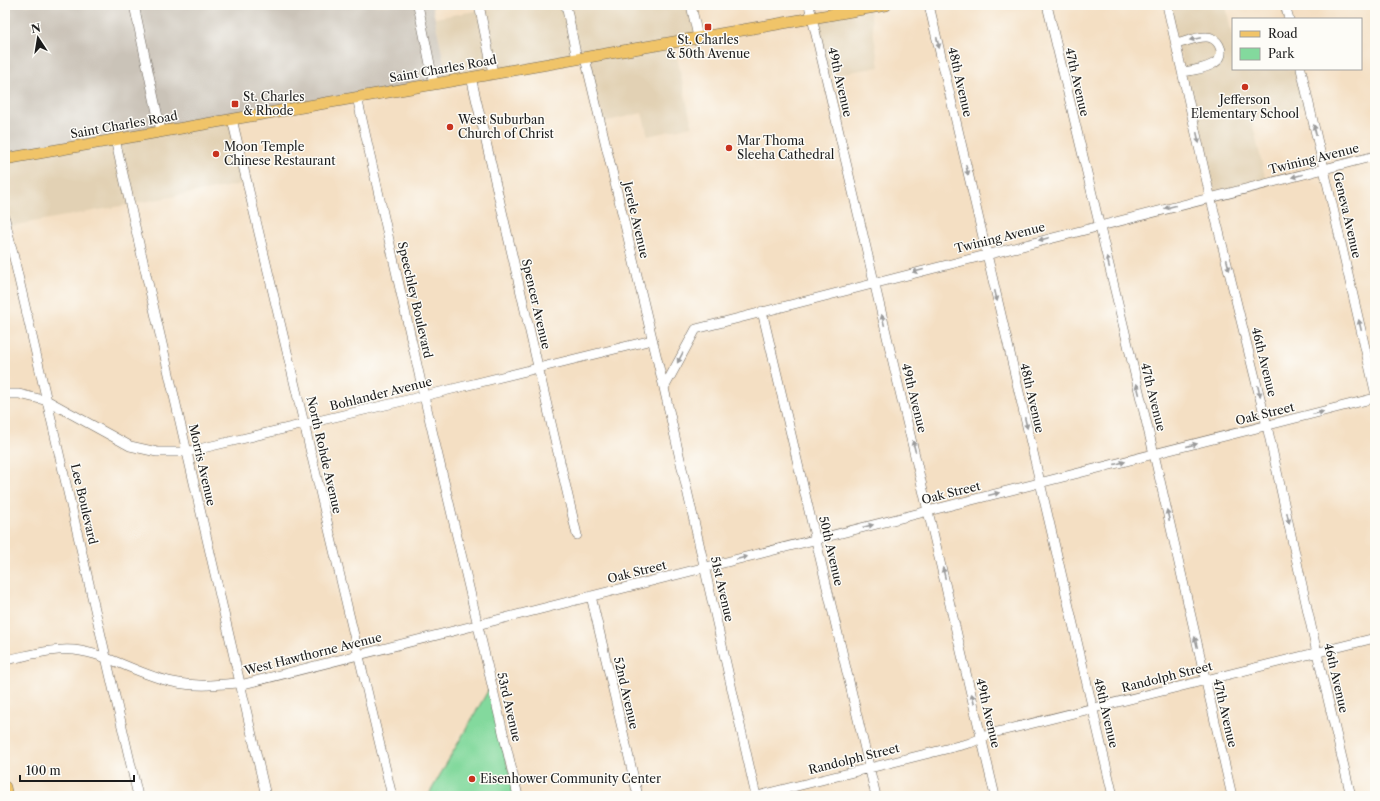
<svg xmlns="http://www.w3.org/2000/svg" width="1380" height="801" viewBox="0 0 1380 801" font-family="'Libre Caslon Text',serif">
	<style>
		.built { fill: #e2d1b4 }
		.industrial { fill: #cac3b8 }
		.green { fill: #83d99d; stroke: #507a5c }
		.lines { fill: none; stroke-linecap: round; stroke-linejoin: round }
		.minor-casing { stroke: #686056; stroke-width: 10 }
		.major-casing { stroke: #686056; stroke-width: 12 }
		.minor { stroke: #fff; stroke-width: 9 }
		.major { stroke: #f0c469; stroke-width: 11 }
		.oneway { fill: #999 }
		.poi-dot { fill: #c8321e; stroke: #fdfcf7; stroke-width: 1.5 }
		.labels { text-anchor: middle; stroke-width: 3; stroke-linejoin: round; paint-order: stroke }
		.poi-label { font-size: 12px; fill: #1c1c1c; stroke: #fdfcf7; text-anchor: start }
		.street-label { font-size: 12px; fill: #1c1c1c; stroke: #fdfcf7 }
	</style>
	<rect width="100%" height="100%" fill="#fdfcf7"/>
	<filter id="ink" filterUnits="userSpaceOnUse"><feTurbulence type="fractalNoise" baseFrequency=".025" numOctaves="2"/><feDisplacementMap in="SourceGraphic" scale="8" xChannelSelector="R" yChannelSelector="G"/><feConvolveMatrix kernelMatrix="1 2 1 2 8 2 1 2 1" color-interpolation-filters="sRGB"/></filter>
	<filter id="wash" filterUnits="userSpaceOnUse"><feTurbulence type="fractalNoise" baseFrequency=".012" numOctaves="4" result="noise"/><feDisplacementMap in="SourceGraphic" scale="16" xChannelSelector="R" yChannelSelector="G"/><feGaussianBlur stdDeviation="0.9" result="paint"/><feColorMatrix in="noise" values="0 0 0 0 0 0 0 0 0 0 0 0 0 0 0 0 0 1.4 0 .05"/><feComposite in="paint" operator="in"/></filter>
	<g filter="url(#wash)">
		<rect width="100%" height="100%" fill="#f4dfc3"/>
		<!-- built -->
		<path class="built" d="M511,5H691L698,36L448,79L435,18Z
			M1169,5H1226L1233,42V69H1297L1306,106L1252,121L1266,181L1213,195Z
			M870,10L879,67L828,76L815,20Z
			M674,44L692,126L648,136L642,113L603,122L588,59Z
			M234,120L248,183L5,227V161Z"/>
		<!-- industrial -->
		<path class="industrial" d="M5,5H432L448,81L5,156Z"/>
		<!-- green -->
		<path class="green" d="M489,689L515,796H428Z"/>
	</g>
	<g filter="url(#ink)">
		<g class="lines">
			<defs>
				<path id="minor" d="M134,5L161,131
					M418,5L434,84
					M479,5L493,73
					M566,5L577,59
					M691,5L698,37
					M809,5L995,796
					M929,5L1113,796
					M1047,5L1154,454L1232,796
					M1167,5L1208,187L1267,426L1317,653L1351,796
					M1285,5L1289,19
					M1176,44C1185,42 1198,36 1207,37C1212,37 1217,41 1219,45C1230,66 1195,70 1183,72
					M585,58L664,388L756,796
					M1301,69L1375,391
					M471,77L577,535
					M357,97L424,396L518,796
					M232,119L392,796
					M115,139L266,796
					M5,219L138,796
					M762,311L876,796
					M664,388L696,329L1375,156
					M5,394H19L48,401L130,446L157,452H186L424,396L652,340
					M591,596L638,796
					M5,660C27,656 52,648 74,650C109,654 139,675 173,682C196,687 215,685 239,683L240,685L1375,398
					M757,796L970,743L993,733L1375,638"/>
				<path id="major" d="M5,159L886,5
					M5,787L7,796"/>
			</defs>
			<!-- minor casing -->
			<use href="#minor" class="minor-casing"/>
			<!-- major casing -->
			<use href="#major" class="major-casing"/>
			<!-- minor -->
			<use href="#minor" class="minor"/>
			<!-- major -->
			<use href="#major" class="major"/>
		</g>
		<!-- one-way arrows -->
		<defs><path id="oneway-solid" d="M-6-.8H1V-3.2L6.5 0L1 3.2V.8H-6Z"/></defs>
		<g class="oneway">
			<use href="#oneway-solid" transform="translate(1195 39) rotate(168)"/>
			<use href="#oneway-solid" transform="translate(938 43) rotate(77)"/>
			<use href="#oneway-solid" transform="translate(1315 130) rotate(-103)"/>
			<use href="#oneway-solid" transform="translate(1198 138) rotate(77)"/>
			<use href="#oneway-solid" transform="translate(967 170) rotate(77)"/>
			<use href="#oneway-solid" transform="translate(1297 176) rotate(166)"/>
			<use href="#oneway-solid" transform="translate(1170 207) rotate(166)"/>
			<use href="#oneway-solid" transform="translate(1044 239) rotate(166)"/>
			<use href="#oneway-solid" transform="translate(1108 262) rotate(-104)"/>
			<use href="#oneway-solid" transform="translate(1228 265) rotate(76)"/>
			<use href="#oneway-solid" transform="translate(918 271) rotate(166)"/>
			<use href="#oneway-solid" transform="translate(996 296) rotate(77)"/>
			<use href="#oneway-solid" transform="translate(883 320) rotate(-104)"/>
			<use href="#oneway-solid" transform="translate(1360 325) rotate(-103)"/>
			<use href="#oneway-solid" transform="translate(680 358) rotate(118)"/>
			<use href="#oneway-solid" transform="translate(1138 389) rotate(-104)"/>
			<use href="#oneway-solid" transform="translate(1259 391) rotate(76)"/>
			<use href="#oneway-solid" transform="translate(1318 413) rotate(-15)"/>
			<use href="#oneway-solid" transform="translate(1026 423) rotate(77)"/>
			<use href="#oneway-solid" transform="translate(1192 445) rotate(-14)"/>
			<use href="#oneway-solid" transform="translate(914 446) rotate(-104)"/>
			<use href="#oneway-solid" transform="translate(1120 463) rotate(-14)"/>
			<use href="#oneway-solid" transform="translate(994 494) rotate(-14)"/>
			<use href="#oneway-solid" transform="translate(1168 515) rotate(-103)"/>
			<use href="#oneway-solid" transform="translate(1288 518) rotate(78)"/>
			<use href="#oneway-solid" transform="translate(868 526) rotate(-14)"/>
			<use href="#oneway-solid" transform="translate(742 558) rotate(-14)"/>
			<use href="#oneway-solid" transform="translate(944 573) rotate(-103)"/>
			<use href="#oneway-solid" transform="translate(1196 642) rotate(-103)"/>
			<use href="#oneway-solid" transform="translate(973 699) rotate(-103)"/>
		</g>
	</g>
	<!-- markers -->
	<g class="poi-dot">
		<rect x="704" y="23" width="8" height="8" rx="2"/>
		<circle cx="1245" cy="87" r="4"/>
		<rect x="231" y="100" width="8" height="8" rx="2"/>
		<circle cx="450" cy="127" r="4"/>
		<circle cx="729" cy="148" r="4"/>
		<circle cx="216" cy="154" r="4"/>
		<circle cx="472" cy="779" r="4"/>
	</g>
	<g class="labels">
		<!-- poi labels -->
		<g class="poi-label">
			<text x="708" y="44" text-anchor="middle">St. Charles<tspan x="708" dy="14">&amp; 50th Avenue</tspan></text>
			<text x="243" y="101">St. Charles<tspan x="243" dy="14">&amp; Rhode</tspan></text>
			<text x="1245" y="104" text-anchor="middle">Jefferson<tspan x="1245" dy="14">Elementary School</tspan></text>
			<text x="458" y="124">West Suburban<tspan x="458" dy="14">Church of Christ</tspan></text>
			<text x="737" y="145">Mar Thoma<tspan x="737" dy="14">Sleeha Cathedral</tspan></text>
			<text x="224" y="151">Moon Temple<tspan x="224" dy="14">Chinese Restaurant</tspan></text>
			<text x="480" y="783">Eisenhower Community Center</text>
		</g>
		<!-- street labels -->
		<g class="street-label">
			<text transform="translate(443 69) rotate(-10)" y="4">Saint Charles Road</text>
			<text transform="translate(840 82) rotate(77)" y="4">49th Avenue</text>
			<text transform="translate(960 82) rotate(77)" y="4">48th Avenue</text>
			<text transform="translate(1077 82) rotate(77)" y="4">47th Avenue</text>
			<text transform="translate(124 125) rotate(-10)" y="4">Saint Charles Road</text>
			<text transform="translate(1314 159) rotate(-14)" y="4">Twining Avenue</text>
			<text transform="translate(1347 215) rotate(77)" y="4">Geneva Avenue</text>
			<text transform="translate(636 220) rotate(77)" y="4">Jerele Avenue</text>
			<text transform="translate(1000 238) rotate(-14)" y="4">Twining Avenue</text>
			<text transform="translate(415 300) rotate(77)" y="4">Speechley Boulevard</text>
			<text transform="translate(536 304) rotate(77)" y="4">Spencer Avenue</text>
			<text transform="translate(1264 362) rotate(76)" y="4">46th Avenue</text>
			<text transform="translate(381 394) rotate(-14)" y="4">Bohlander Avenue</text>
			<text transform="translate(1153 397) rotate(76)" y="4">47th Avenue</text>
			<text transform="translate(914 398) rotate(76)" y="4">49th Avenue</text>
			<text transform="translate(1032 398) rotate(77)" y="4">48th Avenue</text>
			<text transform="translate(1265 414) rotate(-14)" y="4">Oak Street</text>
			<text transform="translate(324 455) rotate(77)" y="4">North Rohde Avenue</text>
			<text transform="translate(202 465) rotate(77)" y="4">Morris Avenue</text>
			<text transform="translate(951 493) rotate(-14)" y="4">Oak Street</text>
			<text transform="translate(84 504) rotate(77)" y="4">Lee Boulevard</text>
			<text transform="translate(831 551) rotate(77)" y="4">50th Avenue</text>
			<text transform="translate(637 572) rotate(-14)" y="4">Oak Street</text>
			<text transform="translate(722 589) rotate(77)" y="4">51st Avenue</text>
			<text transform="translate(313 654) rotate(-14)" y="4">West Hawthorne Avenue</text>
			<text transform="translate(1167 677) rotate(-14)" y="4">Randolph Street</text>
			<text transform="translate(1336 678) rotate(77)" y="4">46th Avenue</text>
			<text transform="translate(626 693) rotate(77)" y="4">52nd Avenue</text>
			<text transform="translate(509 707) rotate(77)" y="4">53rd Avenue</text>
			<text transform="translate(988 713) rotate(77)" y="4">49th Avenue</text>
			<text transform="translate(1106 713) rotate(77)" y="4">48th Avenue</text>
			<text transform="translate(1225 713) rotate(77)" y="4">47th Avenue</text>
			<text transform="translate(854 759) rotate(-14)" y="4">Randolph Street</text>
		</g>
	</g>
	<!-- margin -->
	<rect width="1380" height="801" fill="none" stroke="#fdfcf7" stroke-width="20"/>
	<!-- legend -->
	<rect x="1232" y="18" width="130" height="52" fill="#fdfcf7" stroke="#a3a29f"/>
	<rect x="1240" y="31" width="20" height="6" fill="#f0c469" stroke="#a3a29f"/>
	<text x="1268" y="38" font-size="12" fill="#1c1c1c">Road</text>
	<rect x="1240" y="48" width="20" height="12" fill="#83d99d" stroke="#a3a29f"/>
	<text x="1268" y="58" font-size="12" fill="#1c1c1c">Park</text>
	<!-- north arrow -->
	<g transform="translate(38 38) rotate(348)" stroke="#fdfcf7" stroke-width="3" paint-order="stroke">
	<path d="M0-3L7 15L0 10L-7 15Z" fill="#1c1c1c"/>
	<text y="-6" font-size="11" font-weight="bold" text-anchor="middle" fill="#1c1c1c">N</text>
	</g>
	<!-- scale -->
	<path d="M20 775v6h114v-6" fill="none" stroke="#1c1c1c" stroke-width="2"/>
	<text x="26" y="775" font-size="12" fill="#1c1c1c" stroke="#fdfcf7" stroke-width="3" paint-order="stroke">100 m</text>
</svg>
